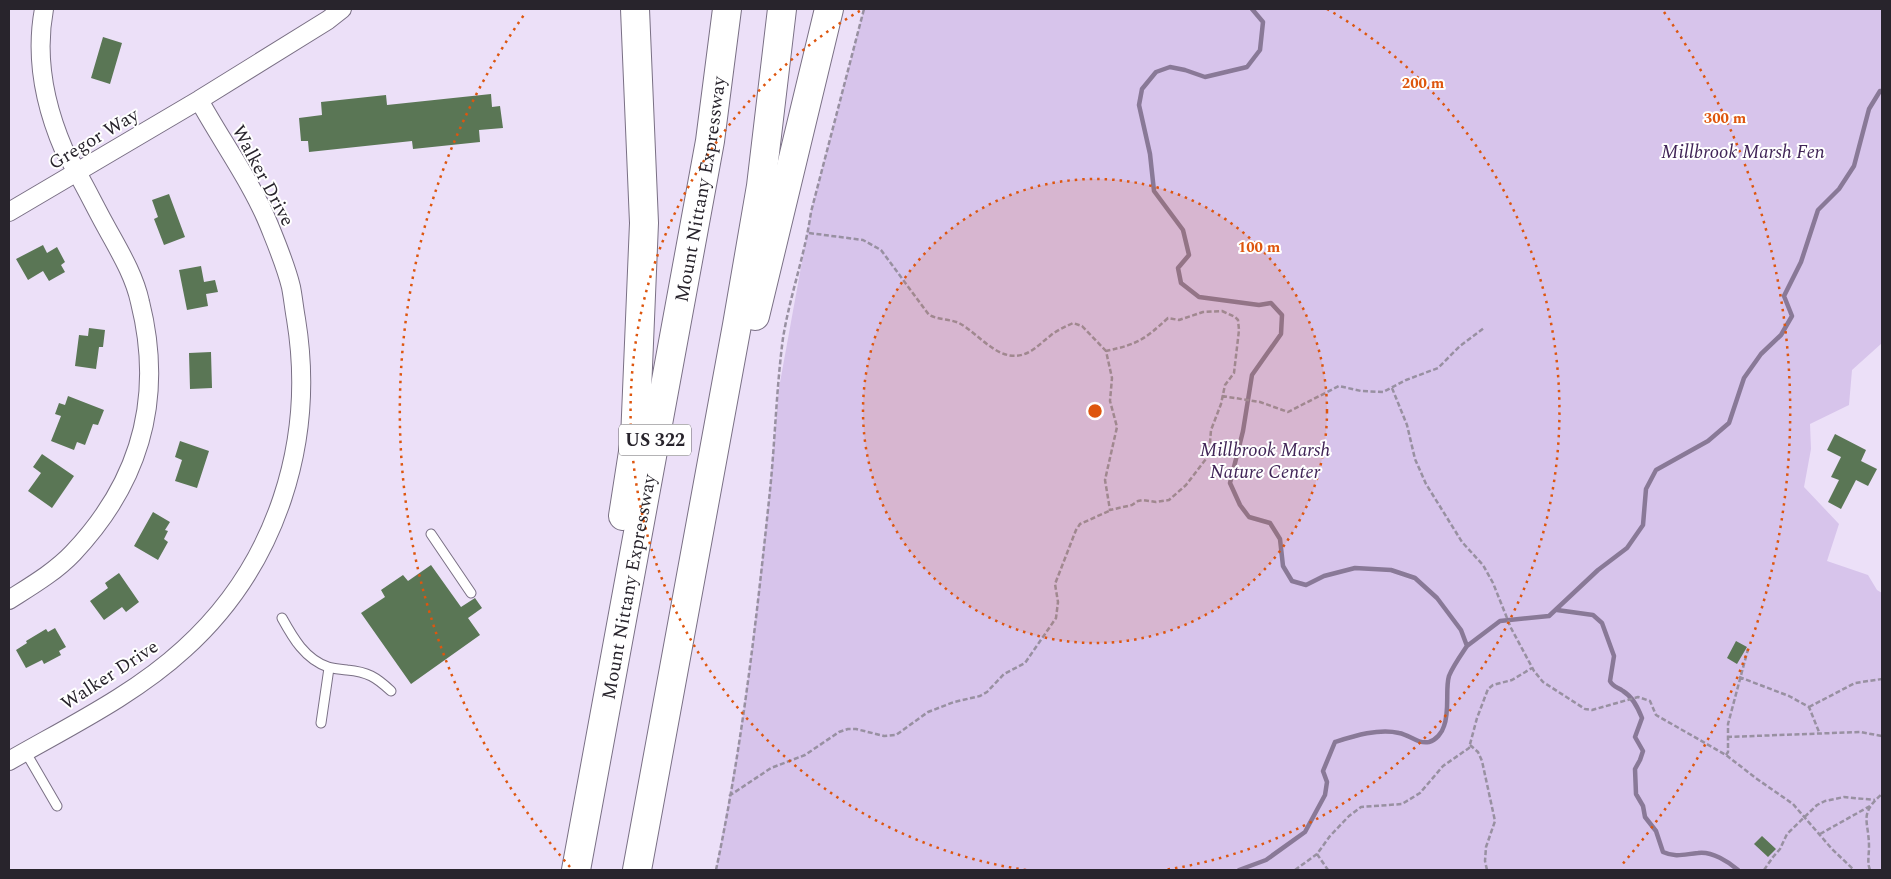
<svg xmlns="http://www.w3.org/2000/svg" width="1891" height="879" viewBox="0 0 1891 879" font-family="Spectral,serif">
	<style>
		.green { fill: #d7c4eb }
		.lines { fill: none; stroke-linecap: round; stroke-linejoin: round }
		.stream { stroke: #897997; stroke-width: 4.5 }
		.building { fill: #5a7655 }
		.lane-casing { stroke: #7a7085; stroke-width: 11 }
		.street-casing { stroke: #7a7085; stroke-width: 20 }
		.highway-casing { stroke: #7a7085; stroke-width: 30 }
		.path { stroke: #9890a1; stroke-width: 2.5; stroke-dasharray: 5 2.5; stroke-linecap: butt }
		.lane { stroke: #fff; stroke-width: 9 }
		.street { stroke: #fff; stroke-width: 18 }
		.highway { stroke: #fff; stroke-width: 28 }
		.ring { fill: none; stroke: #de560e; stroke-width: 2.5; stroke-dasharray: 2.5 5 }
		.labels { text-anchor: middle; stroke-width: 4; stroke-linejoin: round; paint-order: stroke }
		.shield { fill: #fff; stroke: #68666b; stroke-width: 1 }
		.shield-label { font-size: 18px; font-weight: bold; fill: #28242c }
		.street-label { font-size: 19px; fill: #28242c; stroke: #fff }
		.park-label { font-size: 19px; font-style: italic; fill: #412557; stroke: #fff }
		.centre { fill: #de560e; stroke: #fff; stroke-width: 2.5 }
		.ring-label { font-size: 15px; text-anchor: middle; font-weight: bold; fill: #de560e; stroke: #fff; stroke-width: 4; stroke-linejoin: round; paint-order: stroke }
	</style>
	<rect width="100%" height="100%" fill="#ece0f8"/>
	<!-- green -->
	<path class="green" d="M864,9H1882V343L1852,370L1849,405L1810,424L1811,449L1804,487L1839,524L1827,561L1868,575L1877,590L1882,593V870H716L739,742L752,650L769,498L779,388L811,212Z"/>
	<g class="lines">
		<!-- stream -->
		<path class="stream" d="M1557,610L1593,615L1602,623L1614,656L1610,681C1613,687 1617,687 1623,691C1633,697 1638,708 1642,718L1635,737L1643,751L1640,760L1635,769L1636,794L1643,806L1645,817L1656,831L1663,852C1676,858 1685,854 1698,853C1712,851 1729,862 1738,870
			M1467,646L1500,621L1549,616L1598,570L1627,548L1643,525L1646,489L1656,470L1708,441L1729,423L1744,378L1761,354L1781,335L1792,316L1784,296L1801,262L1818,210L1839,189L1854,166L1869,109L1880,91H1882
			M1239,870L1266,860L1305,832L1325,795L1327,782L1323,771L1335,742C1354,736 1379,728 1399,733C1410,735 1417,744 1429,742C1436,740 1442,733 1444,726C1450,710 1445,689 1449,676C1453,666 1461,655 1467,646L1461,630L1437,598L1415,578L1391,570L1355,568L1324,576L1306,585L1292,581L1283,566L1280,539L1270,523L1249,517L1240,505L1230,483L1243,431L1252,375L1281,334L1282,315L1271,303L1259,305L1199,297L1181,283L1178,268L1189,255L1183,230L1154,191L1150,154L1139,105L1142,89L1156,72L1170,67L1185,70L1205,77L1247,67L1260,50L1263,22L1252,9"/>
	</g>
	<!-- building -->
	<path class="building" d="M103,37L122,43L110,84L91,78Z
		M491,94L492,107L500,106L503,128L479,130L480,142L413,149L412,141L309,152L308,141H301L299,118L322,115L321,102L386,95L387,105Z
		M169,194L185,237L164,245L154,219L158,217L152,200Z
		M43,245L47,253L57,247L65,262L61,265L65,272L49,281L43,271L28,280L16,259Z
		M201,266L204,282L215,280L218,292L206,294L208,306L187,310L179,270Z
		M89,328L105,330L103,347H99L96,369L75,366L79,335L88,336Z
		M211,352L212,388L190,389L189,353Z
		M68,396L104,410L98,425L93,424L85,445L77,442L74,450L51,441L61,416L55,414L59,403L65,405Z
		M1835,434L1866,450L1861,461L1877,469L1868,486L1856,480L1841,509L1828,502L1839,480L1831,477L1841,457L1827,450Z
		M180,441L209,451L197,488L175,481L182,460L175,457Z
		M42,454L74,476L52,508L28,491L41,473L33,467Z
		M153,512L170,522L165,530L168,531L164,539L168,542L158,560L134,546Z
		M431,565L461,607L475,598L482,608L468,618L480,635L411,684L361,613L385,597L381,590L403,575L408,581Z
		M119,573L139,602L126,612L122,607L104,620L90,601L108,588L105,583Z
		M55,628L66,647L59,651L61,655L44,664L42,660L26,668L16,650L27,643L26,641L46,629L48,632Z
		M1736,641L1747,647L1737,664L1727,658Z
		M1762,836L1776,849L1768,857L1754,844Z"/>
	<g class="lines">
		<defs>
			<path id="lane" d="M431,534L471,593
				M282,618C293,638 305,659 328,667C334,669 341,669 347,670C368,672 376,677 391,691
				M321,723L329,668
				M25,751L57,806"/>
			<path id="street" d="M9,212L199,100L328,20L342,9
				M9,600C31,586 55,572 73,553C141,481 164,398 140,302C134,274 118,249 104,223C91,199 79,174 64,150C45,106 35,57 44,9
				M9,761C68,727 134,695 184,649C277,565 316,441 296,319C294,308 293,297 291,287C286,266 277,245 269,225C252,183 221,140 199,100"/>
			<g id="highway">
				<path d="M755,316L829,9"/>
				<path d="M623,516L635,439L644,223L635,9"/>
				<path id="s1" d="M576,870L710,141L727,9"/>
				<path d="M637,870L737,325L761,186L782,9"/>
			</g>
		</defs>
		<!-- lane casing -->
		<use href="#lane" class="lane-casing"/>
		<!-- street casing -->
		<use href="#street" class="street-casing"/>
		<!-- highway casing -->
		<use href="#highway" class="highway-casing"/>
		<!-- path -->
		<path class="path" d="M809,233L863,240L881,250L929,315C939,320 950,319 959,323C980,334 1001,367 1029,352C1037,348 1043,341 1050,336C1057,330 1065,327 1073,323L1082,326L1106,351
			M1222,311L1235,317L1238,320L1239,330L1234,373L1225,385L1221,404L1211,430L1209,455L1186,485L1169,500L1156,502L1143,500L1138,501L1132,505L1110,510L1105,480L1117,427L1110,401L1112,378L1106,351C1138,344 1144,340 1168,318L1179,320L1203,312Z
			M1392,388L1407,425L1415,459L1426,484L1462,542L1483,565L1493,583L1511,628L1534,671L1543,682L1585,709L1592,710L1638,697L1650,701L1656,715L1726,755L1757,779L1793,804L1832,849L1854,870
			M1222,396L1260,402L1288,412L1339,386L1361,391L1383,392L1406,380L1438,368L1460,346L1484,328
			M1739,677L1789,696L1809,707L1819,732
			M1809,707L1855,683L1882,679
			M1727,737L1860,732L1882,736
			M1470,745L1478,752L1482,761L1495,821L1486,847L1485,861L1487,870
			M1726,755L1728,752V724L1748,649
			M729,796L771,768L805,755L839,732L848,729H856L884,736L896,735L928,712L954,702L980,696L987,692L1004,674L1025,663L1056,618L1058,602L1055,584L1076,530L1080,524L1109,511
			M1820,834L1870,806
			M1317,854L1328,870
			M716,870C742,748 756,624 769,500C775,446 776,391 783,338C790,295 805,255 811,212L864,9
			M1295,870L1317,854L1330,836L1349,816L1361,807L1402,804L1420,793L1443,766L1469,748L1477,718L1488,689L1493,685L1512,680L1532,668
			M1764,870L1773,857L1780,849L1787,834L1817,805L1825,801L1844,797L1875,800
			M1870,870C1867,863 1869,855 1869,847C1869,820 1858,815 1882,794"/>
		<!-- lane -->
		<use href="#lane" class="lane"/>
		<!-- street -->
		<use href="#street" class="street"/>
		<!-- highway -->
		<use href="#highway" class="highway"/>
	</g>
	<!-- distance rings -->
	<circle cx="1095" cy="411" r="232" fill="#de560e" fill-opacity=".12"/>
	<g class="ring">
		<circle cx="1095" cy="411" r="232"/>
		<path d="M1026 870A464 464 0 0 1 863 9M1327 9A464 464 0 0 1 1164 870"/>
		<path d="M570 867A695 695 0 0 1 526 12M1664 12A695 695 0 0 1 1620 867"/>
	</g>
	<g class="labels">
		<!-- shield labels -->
		<rect class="shield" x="619" y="424.5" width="72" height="31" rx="4"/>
		<g class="shield-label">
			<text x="655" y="446">US 322</text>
		</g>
		<!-- street labels -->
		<g class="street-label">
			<text transform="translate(93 138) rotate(-31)" y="7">Gregor Way</text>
			<text transform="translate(264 175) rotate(62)" y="7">Walker Drive</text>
			<text dy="7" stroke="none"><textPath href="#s1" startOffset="692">Mount Nittany Expressway</textPath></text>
			<text dy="7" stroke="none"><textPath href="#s1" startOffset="288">Mount Nittany Expressway</textPath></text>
			<text transform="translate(109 674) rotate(-33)" y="7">Walker Drive</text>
		</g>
		<!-- park labels -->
		<g class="park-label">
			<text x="1743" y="158">Millbrook Marsh Fen</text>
			<text x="1265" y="456">Millbrook Marsh<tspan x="1265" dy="22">Nature Center</tspan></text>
		</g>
	</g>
	<circle cx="1095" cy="411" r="8" class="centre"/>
	<g class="ring-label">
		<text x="1423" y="88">200 m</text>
		<text x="1725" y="123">300 m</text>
		<text x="1259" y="252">100 m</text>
	</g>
	<!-- border -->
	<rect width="1891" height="879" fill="none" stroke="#28242c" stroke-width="20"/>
</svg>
